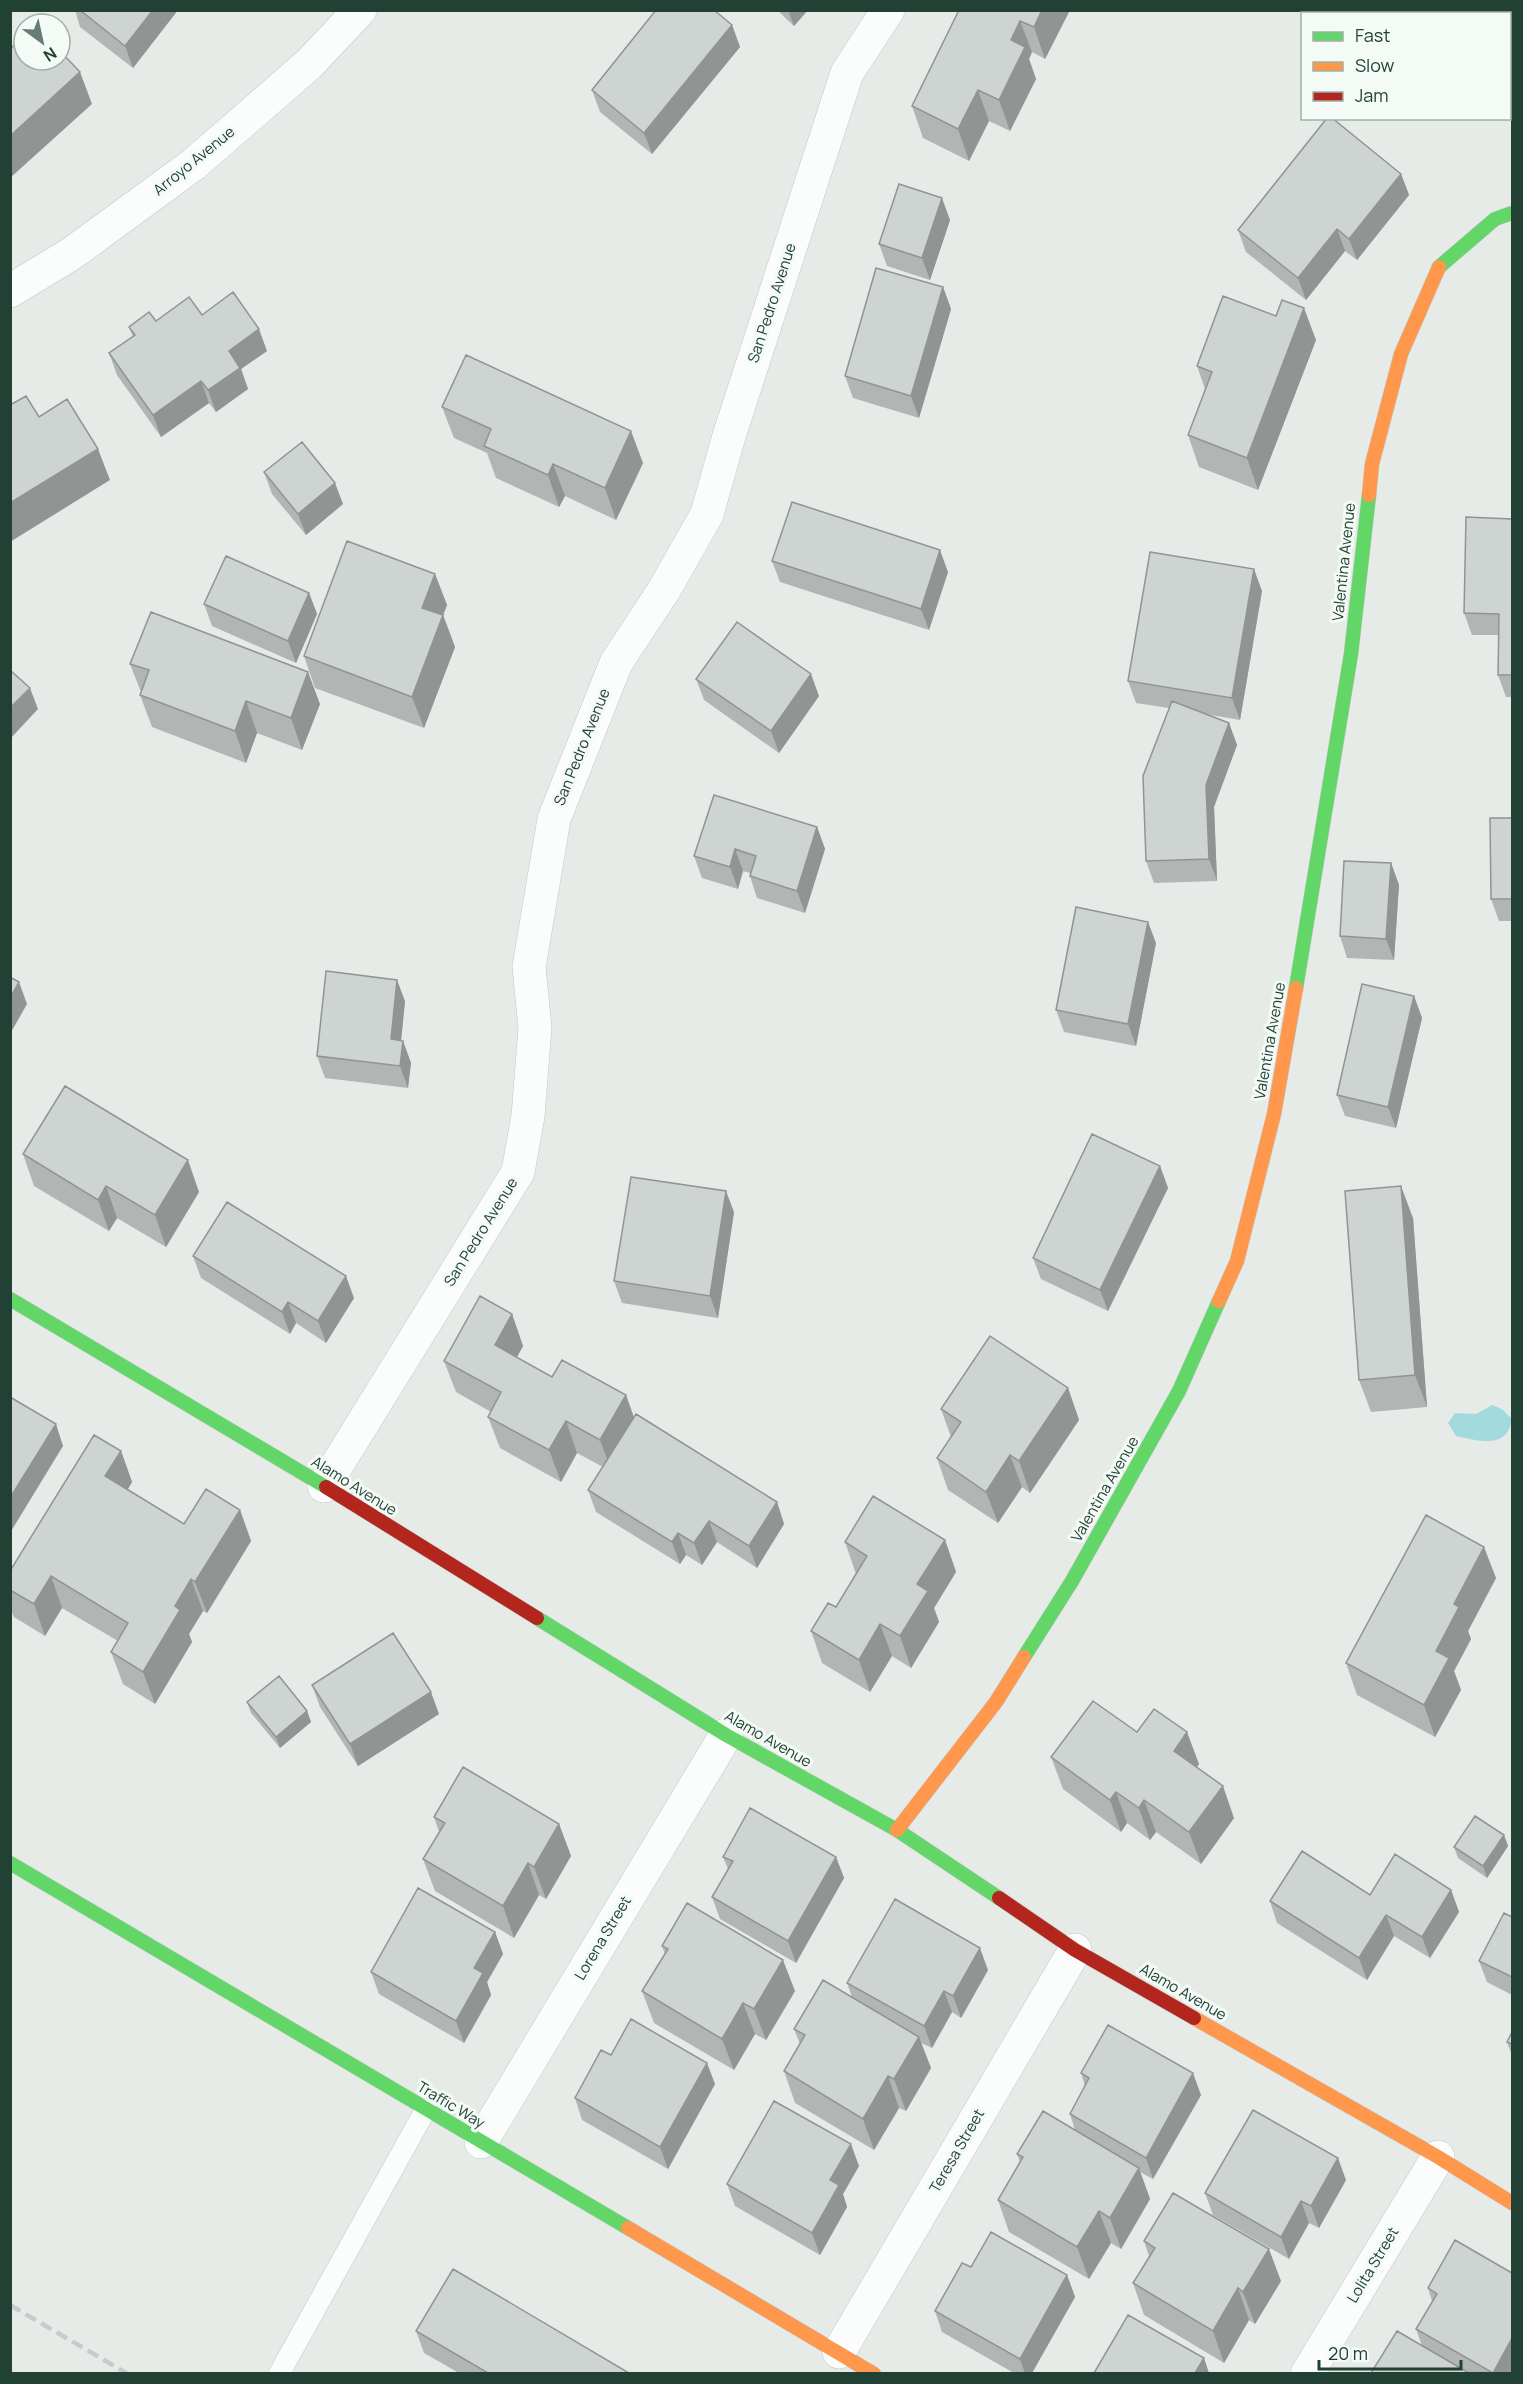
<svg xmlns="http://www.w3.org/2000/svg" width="1523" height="2384" viewBox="0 0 1523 2384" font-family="Manrope,sans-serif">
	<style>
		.water { fill: #a3dadd }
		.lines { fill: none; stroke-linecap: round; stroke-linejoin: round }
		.lane-casing { stroke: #c3c8c5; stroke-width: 22 }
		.street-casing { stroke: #c3c8c5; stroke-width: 34 }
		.fast-casing { stroke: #c1c9c5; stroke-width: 15 }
		.slow-casing { stroke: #c1c9c5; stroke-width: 15 }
		.jam-casing { stroke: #c1c9c5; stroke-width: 15 }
		.lane { stroke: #fbfcfc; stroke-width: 21 }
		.street { stroke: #fbfcfc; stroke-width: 33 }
		.fast { stroke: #63d668; stroke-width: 14 }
		.slow { stroke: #ff974d; stroke-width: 14 }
		.jam { stroke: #b3261e; stroke-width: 14 }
		.rail { stroke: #c7ccca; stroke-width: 4.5; stroke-dasharray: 12 6; stroke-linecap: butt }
		.wall { fill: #b1b6b4 }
		.shaded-wall { fill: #909492 }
		.building { fill: #ced4d1; stroke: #909492; stroke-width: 1.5 }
		.labels { text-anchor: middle; stroke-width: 6; stroke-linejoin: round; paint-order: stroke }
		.street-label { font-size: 15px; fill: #214135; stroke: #f4faf6 }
	</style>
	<rect width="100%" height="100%" fill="#e6ebe8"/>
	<!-- water -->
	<path class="water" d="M1492,1405L1502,1409L1512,1419C1507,1450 1479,1441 1456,1436L1448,1423L1455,1413L1476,1414Z"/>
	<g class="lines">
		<defs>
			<path id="lane" d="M279,2374L426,2109"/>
			<path id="street" d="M10,291L71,254L194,164L309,64L360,10
				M324,1486L518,1172L528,1116L535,1028L529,967L554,819L616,663L664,590L707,514L729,436L847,73L888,10
				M481,2142L726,1735
				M839,2352L1075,1950
				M1307,2374L1438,2157"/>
			<path id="fast" d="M1439,267L1495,219L1512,213
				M1296,988L1351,654L1369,495
				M10,1299L326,1487
				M537,1618L726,1735L897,1830L999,1898
				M1024,1657L1072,1581L1179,1391L1219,1301
				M10,1863L628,2228"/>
			<path id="slow" d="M1369,495L1372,464L1401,354L1439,267
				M1219,1301L1237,1261L1274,1114L1296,988
				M897,1830L996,1702L1024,1657
				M1194,2018L1438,2157L1512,2203
				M628,2228L874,2374"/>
			<path id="jam" d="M326,1487L537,1618
				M999,1898L1075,1950L1194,2018"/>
		</defs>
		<!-- lane casing -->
		<use href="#lane" class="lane-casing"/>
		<!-- street casing -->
		<use href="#street" class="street-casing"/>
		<!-- fast casing -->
		<use href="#fast" class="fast-casing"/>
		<!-- slow casing -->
		<use href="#slow" class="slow-casing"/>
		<!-- jam casing -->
		<use href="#jam" class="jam-casing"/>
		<!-- lane -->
		<use href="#lane" class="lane"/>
		<!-- street -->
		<use href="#street" class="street"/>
		<!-- fast -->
		<use href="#fast" class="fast"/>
		<!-- slow -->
		<use href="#slow" class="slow"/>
		<!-- jam -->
		<use href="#jam" class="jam"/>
		<!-- rail -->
		<path class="rail" d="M10,2305L128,2374"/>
	</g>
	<!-- wall -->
	<path class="wall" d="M75,10H178L133,68L80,27Z
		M777,10H808L794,26Z
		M959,10L1069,12L1045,59L1032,52L1029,59L1036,79L1010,131L989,121L969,161L923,138L912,106Z
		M1512,10V74L1509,65Z
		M732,25L740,47L652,154L600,112L592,90Z
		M1401,174L1409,195L1357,260L1345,251L1306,300L1246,252L1238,230Z
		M950,220L930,280L887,266L879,244Z
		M943,287L951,309L919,418L853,398L845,376Z
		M202,315L267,351L241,369L248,389L216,412L209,403L161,437L117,375L109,353L133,337L129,327L156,321Z
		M1316,340L1258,490L1199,467L1188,435L1205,389L1197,366Z
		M442,407L643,463L616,520L565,496L559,507L496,478L487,453L454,438Z
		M264,472L343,504L306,535L272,494Z
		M1512,519V697H1506L1498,675V635H1472L1464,613Z
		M772,561L948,572L929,630L780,582Z
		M435,574L447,605L443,615L455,647L424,728L315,688L304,656Z
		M1262,591L1240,720L1205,714L1229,723L1237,745L1214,807L1217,881L1154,883L1146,861L1169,708L1136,703L1128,681Z
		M309,593L317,614L296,663L212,626L204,604Z
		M130,664L320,704L302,750L257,733L246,763L152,727L140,695L141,692Z
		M696,679L819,696L779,753L704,700Z
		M1512,818V921H1499L1491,899Z
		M817,827L825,849L805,913L757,898L750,876V873L743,871L738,889L702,878L694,856Z
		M1391,863L1399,885L1394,960L1347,958L1340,936Z
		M1156,943L1136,1046L1064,1032L1056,1010Z
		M1414,996L1422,1018L1396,1128L1345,1116L1337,1095Z
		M405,1001L401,1041H403L411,1063L408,1088L325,1078L317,1056Z
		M23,1154L199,1192L166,1247L117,1218L109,1231L34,1186Z
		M1160,1166L1168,1188L1108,1311L1041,1279L1033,1258Z
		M734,1212L718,1318L622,1303L614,1281Z
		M1413,1218L1427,1407L1371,1412L1359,1380Z
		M193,1256L354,1298L326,1343L296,1323L290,1334L201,1278Z
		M512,1314L523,1346L517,1357L552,1377L626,1395L634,1417L777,1502L784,1524L757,1568L717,1542L702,1565L686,1555L680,1564L596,1512L588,1490L603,1467L577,1453L561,1482L500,1448L488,1417L491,1412L456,1392L444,1361Z
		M1068,1388L1079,1420L1030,1493L1022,1487L998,1523L948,1490L937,1458L951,1437L941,1409Z
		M121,1451L132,1482L128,1489L184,1524L240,1510L251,1541L207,1613L203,1611L189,1634L192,1642L155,1704L123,1684L111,1652L118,1641L62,1608L45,1636L14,1617L10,1608V1571Z
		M945,1540L956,1572L934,1608L939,1622L911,1668L892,1656L870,1692L822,1663L811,1631L836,1607L856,1574L845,1542Z
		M1496,1578L1468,1631L1471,1639L1454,1671L1461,1690L1435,1737L1357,1695L1346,1663Z
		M312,1685L439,1714L358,1766L320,1707Z
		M247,1702L307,1711L311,1722L280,1748L251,1713Z
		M1137,1732L1199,1764L1196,1767L1234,1818L1201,1864L1156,1832L1150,1840L1127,1823L1121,1832L1063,1789L1051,1757Z
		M434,1817L559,1824L571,1856L546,1899L539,1895L514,1938L435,1891L423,1859L439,1832Z
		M1504,1835L1508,1846L1487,1878L1458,1858L1454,1847Z
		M723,1857H836L844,1878L796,1963L720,1919L712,1897L728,1869Z
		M1451,1890L1459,1912L1430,1958L1394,1936L1367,1980L1277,1923L1270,1901Z
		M1512,1917V1995L1487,1982L1479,1961Z
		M495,1932L503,1954L487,1982L491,1995L464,2043L379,1994L371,1972Z
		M662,1946L795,1991L766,2040L755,2034L734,2070L654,2023L642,1991L665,1954Z
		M988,1970L961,2018L952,2012L932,2048L921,2043L931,2068L906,2111L899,2108L874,2150L795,2103L784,2071L800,2044L794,2029L852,1997L847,1983Z
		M1512,2032V2056L1507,2042Z
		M611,2055L715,2084L668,2169L582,2120L575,2098Z
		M1081,2073L1201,2095L1153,2179L1140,2172L1150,2199L1121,2249L1111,2243L1089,2279L1009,2232L998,2200L1020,2162L1017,2154L1075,2130L1070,2114L1085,2086Z
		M859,2166L843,2194L847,2207L820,2255L735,2206L727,2184Z
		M1346,2180L1319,2228L1309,2223L1289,2259L1213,2215L1205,2193Z
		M1144,2241L1281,2281L1255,2324L1249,2320L1224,2363L1144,2315L1133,2283L1149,2256Z
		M971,2267L1067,2275L1075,2297L1032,2373H1014L942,2332L935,2311Z
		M1512,2273V2373H1371L1422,2346L1416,2329L1432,2301L1428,2288Z
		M416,2331L629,2373H459L424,2353Z"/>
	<!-- shaded-wall -->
	<path class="shaded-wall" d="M153,10H178L133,68L125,46Z
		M788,10H808L794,26Z
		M1042,10H1068L1069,12L1045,59L1034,27Z
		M1020,21L1032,52L1029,59L1036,79L1010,131L999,100L1011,40Z
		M732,25L740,47L652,154L644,133Z
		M80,72L92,104L10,178V136Z
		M978,90L989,121L969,161L958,129Z
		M1401,174L1409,195L1357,260L1349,239Z
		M942,198L950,220L930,280L922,258Z
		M1337,229L1345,251L1306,300L1298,278Z
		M943,287L951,309L919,418L911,396Z
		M1304,308L1316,340L1258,490L1247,458Z
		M259,329L267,351L241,369L248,389L216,412L208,390L229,351Z
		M201,381L209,403L161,437L153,415Z
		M631,431L643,463L616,520L605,488Z
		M98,449L110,480L10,542V503Z
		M553,464L565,496L559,507L548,475Z
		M335,483L343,504L306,535L298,514Z
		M940,550L948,572L929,630L921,609Z
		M1254,569L1262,591L1240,720L1232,698Z
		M435,574L447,605L434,639L422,608Z
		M309,593L317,614L296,663L288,641Z
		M443,615L455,647L424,728L412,697Z
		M308,672L320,704L302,750L291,718Z
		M811,674L819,696L779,753L771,731Z
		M30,688L38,709L10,739V708Z
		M246,701L257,733L246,763L235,731Z
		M1229,723L1237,745L1214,807L1217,881L1209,859L1206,785Z
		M817,827L825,849L805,913L797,891Z
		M735,849L743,871L738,889L730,867Z
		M1391,863L1399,885L1394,960L1386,939Z
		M1148,922L1156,943L1136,1046L1128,1024Z
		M397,980L405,1001L399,1061L391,1039Z
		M19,982L27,1004L10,1034V998Z
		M1414,996L1422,1018L1396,1128L1388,1107Z
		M403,1041L411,1063L408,1088L400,1066Z
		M188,1160L199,1192L166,1247L155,1215Z
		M1160,1166L1168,1188L1108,1311L1100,1290Z
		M106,1186L117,1218L109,1231L98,1200Z
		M1401,1186L1413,1218L1427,1407L1415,1375Z
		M726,1191L734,1212L718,1318L710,1296Z
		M346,1276L354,1298L326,1343L318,1321Z
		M288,1302L296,1323L290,1334L282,1312Z
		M512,1314L523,1346L506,1377L495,1345Z
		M1068,1388L1079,1420L1030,1493L1019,1461Z
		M626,1395L637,1427L612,1472L600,1440Z
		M566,1421L577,1453L561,1482L549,1450Z
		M56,1424L63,1446L10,1533V1498Z
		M121,1451L132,1482L117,1507L105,1476Z
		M1010,1455L1022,1487L998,1523L986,1492Z
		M777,1502L784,1524L757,1568L749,1546Z
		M240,1510L251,1541L207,1613L195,1582Z
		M709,1521L717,1542L702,1565L694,1543Z
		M678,1533L686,1555L680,1564L672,1542Z
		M945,1540L956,1572L934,1608L939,1622L911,1668L900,1636L917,1584Z
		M1484,1547L1496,1578L1468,1631L1471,1639L1454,1671L1461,1690L1435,1737L1424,1705L1436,1651L1454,1604Z
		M51,1576L62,1608L45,1636L34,1604Z
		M191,1579L203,1611L189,1634L192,1642L155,1704L143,1672L175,1606Z
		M880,1624L892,1656L870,1692L859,1660Z
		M431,1692L439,1714L358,1766L350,1744Z
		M307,1711L311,1722L280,1748L276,1737Z
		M1187,1732L1199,1764L1186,1783L1174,1751Z
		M1223,1786L1234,1818L1201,1864L1189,1832Z
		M1116,1792L1127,1823L1121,1832L1110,1800Z
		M1144,1800L1156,1832L1150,1840L1139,1808Z
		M559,1824L571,1856L546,1899L534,1867Z
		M1504,1835L1508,1846L1487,1878L1483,1866Z
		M836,1857L844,1878L796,1963L788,1941Z
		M528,1863L539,1895L514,1938L503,1906Z
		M1451,1890L1459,1912L1430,1958L1422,1937Z
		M1386,1915L1394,1936L1367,1980L1359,1958Z
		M495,1932L503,1954L487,1982L491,1995L464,2043L456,2021L474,1968Z
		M980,1948L988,1970L961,2018L953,1996Z
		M783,1960L795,1991L766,2040L754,2009Z
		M944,1991L952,2012L932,2048L924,2026Z
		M743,2003L755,2034L734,2070L722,2039Z
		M919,2037L931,2068L906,2111L894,2079Z
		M707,2063L715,2084L668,2169L660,2147Z
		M1193,2073L1201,2095L1153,2179L1146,2158Z
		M888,2076L899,2108L874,2150L863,2119Z
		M851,2144L859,2166L843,2194L847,2207L820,2255L812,2233L830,2180Z
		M1338,2158L1346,2180L1319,2228L1311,2206Z
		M1139,2168L1150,2199L1121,2249L1110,2218Z
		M1301,2201L1309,2223L1289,2259L1281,2237Z
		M1099,2211L1111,2243L1089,2279L1077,2247Z
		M1269,2249L1281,2281L1255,2324L1243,2292Z
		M1067,2275L1075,2297L1032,2373H1025L1020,2359Z
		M1238,2288L1249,2320L1224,2363L1213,2331Z
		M1512,2338V2373H1493Z
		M1204,2358L1209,2373H1195Z"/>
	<!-- building -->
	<path class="building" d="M80,10H153L125,46Z
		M656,10H714L732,25L644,133L592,90Z
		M959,10H1042L1034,27L1020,21L1011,40L1025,47L999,100L978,90L958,129L912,106Z
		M1511,10H1512V65H1509Z
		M24,36V60H60V51L80,72L10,136V49Z
		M1327,118H1332L1401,174L1349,239L1337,229L1298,278L1238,230Z
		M899,184L942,198L922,258L879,244Z
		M876,268L943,287L911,396L845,376Z
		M233,292L259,329L229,351L240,368L208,390L201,381L153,415L109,353L135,335L129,327L149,312L156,321L189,297L202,315Z
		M1223,296L1276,316L1282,300L1304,308L1247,458L1188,435L1212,372L1197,366Z
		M466,355L631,431L605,488L553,464L548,475L484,446L491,429L442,407Z
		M26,396L39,417L67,399L98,449L10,503V405Z
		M302,442L335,483L298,514L264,472Z
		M792,502L940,550L921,609L772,561Z
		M1466,517L1512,519V675H1498L1499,614L1464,613Z
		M347,541L435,574L422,608L443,615L412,697L304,656Z
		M1150,552L1254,569L1232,698L1128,681Z
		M226,556L309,593L288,641L204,604Z
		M151,612L308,672L291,718L246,701L235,731L140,695L149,670L130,664Z
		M737,622L811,674L771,731L696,679Z
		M10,670L30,688L10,708Z
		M1172,701L1229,723L1206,785L1209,859L1146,861L1143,776Z
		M714,795L817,827L797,891L750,876L756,856L735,849L730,867L694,856Z
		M1490,818H1512V899H1491Z
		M1344,861L1391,863L1386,939L1340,936Z
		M1076,907L1148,922L1128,1024L1056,1010Z
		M326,971L397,980L391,1039L403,1041L400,1066L317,1056Z
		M10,977L19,982L10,998Z
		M1362,984L1414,996L1388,1107L1337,1095Z
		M65,1086L188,1160L155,1215L106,1186L98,1200L23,1154Z
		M1092,1134L1160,1166L1100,1290L1033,1258Z
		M631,1177L726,1191L710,1296L614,1281Z
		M1401,1186L1415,1375L1359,1380L1345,1191Z
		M227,1202L346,1276L318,1321L288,1302L282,1312L193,1256Z
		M480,1296L512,1314L495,1345L552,1377L562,1360L626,1395L600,1440L566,1421L549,1450L488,1417L501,1392L444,1361Z
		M990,1336L1068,1388L1019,1461L1010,1455L986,1492L937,1458L961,1422L941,1409Z
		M10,1397L56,1424L10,1498Z
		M636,1414L777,1502L749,1546L709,1521L694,1543L678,1533L672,1542L588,1490Z
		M94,1435L121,1451L105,1476L184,1524L206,1489L240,1510L195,1582L191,1579L175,1606L180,1610L143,1672L111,1652L128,1623L51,1576L34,1604L10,1590V1571Z
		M873,1496L945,1540L917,1584L928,1591L900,1636L880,1624L859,1660L811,1631L828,1603L836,1607L867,1556L845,1542Z
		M1426,1515L1484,1547L1454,1604L1459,1607L1436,1651L1449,1658L1424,1705L1346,1663Z
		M393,1633L431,1692L350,1744L312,1685Z
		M279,1676L307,1711L276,1737L247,1702Z
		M1093,1701L1137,1732L1154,1709L1187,1732L1174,1751L1223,1786L1189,1832L1144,1800L1139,1808L1116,1792L1110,1800L1051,1757Z
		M463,1767L559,1824L534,1867L528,1863L503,1906L423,1859L445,1823L434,1817Z
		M750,1808L836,1857L788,1941L712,1897L733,1861L723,1857Z
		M1475,1816L1504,1835L1483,1866L1454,1847Z
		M1302,1851L1370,1895L1395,1854L1451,1890L1422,1937L1386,1915L1359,1958L1270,1901Z
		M418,1888L495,1932L474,1968L483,1973L456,2021L371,1972Z
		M895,1899L980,1948L953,1996L944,1991L924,2026L847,1983Z
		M687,1903L783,1960L754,2009L743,2003L722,2039L642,1991L668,1949L662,1946Z
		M1504,1913L1512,1917V1977L1479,1961Z
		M823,1980L919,2037L894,2079L888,2076L863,2119L784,2071L805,2035L794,2029Z
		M631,2019L707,2063L660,2147L575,2098L601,2050L611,2055Z
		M1108,2025L1193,2073L1146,2158L1070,2114L1089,2078L1081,2073Z
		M1512,2032V2044L1507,2042Z
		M774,2101L851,2144L830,2180L839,2185L812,2233L727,2184Z
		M1253,2110L1338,2158L1311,2206L1301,2201L1281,2237L1205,2193Z
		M1043,2111L1139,2168L1110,2218L1099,2211L1077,2247L998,2200L1023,2157L1017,2154Z
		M1173,2193L1269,2249L1243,2292L1238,2288L1213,2331L1133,2283L1155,2248L1144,2241Z
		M991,2232L1067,2275L1020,2359L935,2311L962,2263L971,2267Z
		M1455,2240L1512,2273V2338L1493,2373L1416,2329L1437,2294L1428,2288Z
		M453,2269L629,2373H488L416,2331Z
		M1128,2315L1204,2358L1195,2373H1094Z
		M1397,2331L1469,2373H1371Z"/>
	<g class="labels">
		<!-- street labels -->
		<g class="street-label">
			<text transform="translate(194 161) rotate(-39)" y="5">Arroyo Avenue</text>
			<text transform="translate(772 303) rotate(-72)" y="5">San Pedro Avenue</text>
			<text transform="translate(1344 562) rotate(-84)" y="5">Valentina Avenue</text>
			<text transform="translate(582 747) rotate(-68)" y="5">San Pedro Avenue</text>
			<text transform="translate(1270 1041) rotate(-80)" y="5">Valentina Avenue</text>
			<text transform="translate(481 1232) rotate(-58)" y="5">San Pedro Avenue</text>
			<text transform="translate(354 1486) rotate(32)" y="5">Alamo Avenue</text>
			<text transform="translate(1105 1489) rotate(-60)" y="5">Valentina Avenue</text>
			<text transform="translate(768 1739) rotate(30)" y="5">Alamo Avenue</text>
			<text transform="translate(603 1938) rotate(-59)" y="5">Lorena Street</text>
			<text transform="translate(1183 1992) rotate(30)" y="5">Alamo Avenue</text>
			<text transform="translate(451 2105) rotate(31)" y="5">Traffic Way</text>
			<text transform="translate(957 2151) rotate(-60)" y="5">Teresa Street</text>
			<text transform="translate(1373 2265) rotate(-59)" y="5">Lolita Street</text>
		</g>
	</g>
	<!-- border -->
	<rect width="1523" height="2384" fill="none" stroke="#214135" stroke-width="24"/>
	<!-- legend -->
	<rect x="1301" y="12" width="210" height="108" fill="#f4faf6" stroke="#a0b0a9" stroke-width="1.5"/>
	<rect x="1313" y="32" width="30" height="9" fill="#63d668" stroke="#a0b0a9" stroke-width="1.5"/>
	<text x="1355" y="42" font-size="18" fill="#214135">Fast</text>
	<rect x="1313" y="62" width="30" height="9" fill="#ff974d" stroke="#a0b0a9" stroke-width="1.5"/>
	<text x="1355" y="72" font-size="18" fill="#214135">Slow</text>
	<rect x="1313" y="92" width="30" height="9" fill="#b3261e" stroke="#a0b0a9" stroke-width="1.5"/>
	<text x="1355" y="102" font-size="18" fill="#214135">Jam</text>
	<!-- north arrow -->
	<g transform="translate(42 42) rotate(147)"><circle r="28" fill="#f4faf6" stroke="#a0b0a9" stroke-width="1.5"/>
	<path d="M0-4.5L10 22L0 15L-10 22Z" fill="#667c74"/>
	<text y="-9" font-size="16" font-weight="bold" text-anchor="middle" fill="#214135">N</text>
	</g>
	<!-- scale -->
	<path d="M1319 2360v9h142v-9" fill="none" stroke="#214135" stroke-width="3"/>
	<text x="1328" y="2360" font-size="18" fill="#214135" stroke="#f4faf6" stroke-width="4.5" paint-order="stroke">20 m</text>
</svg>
